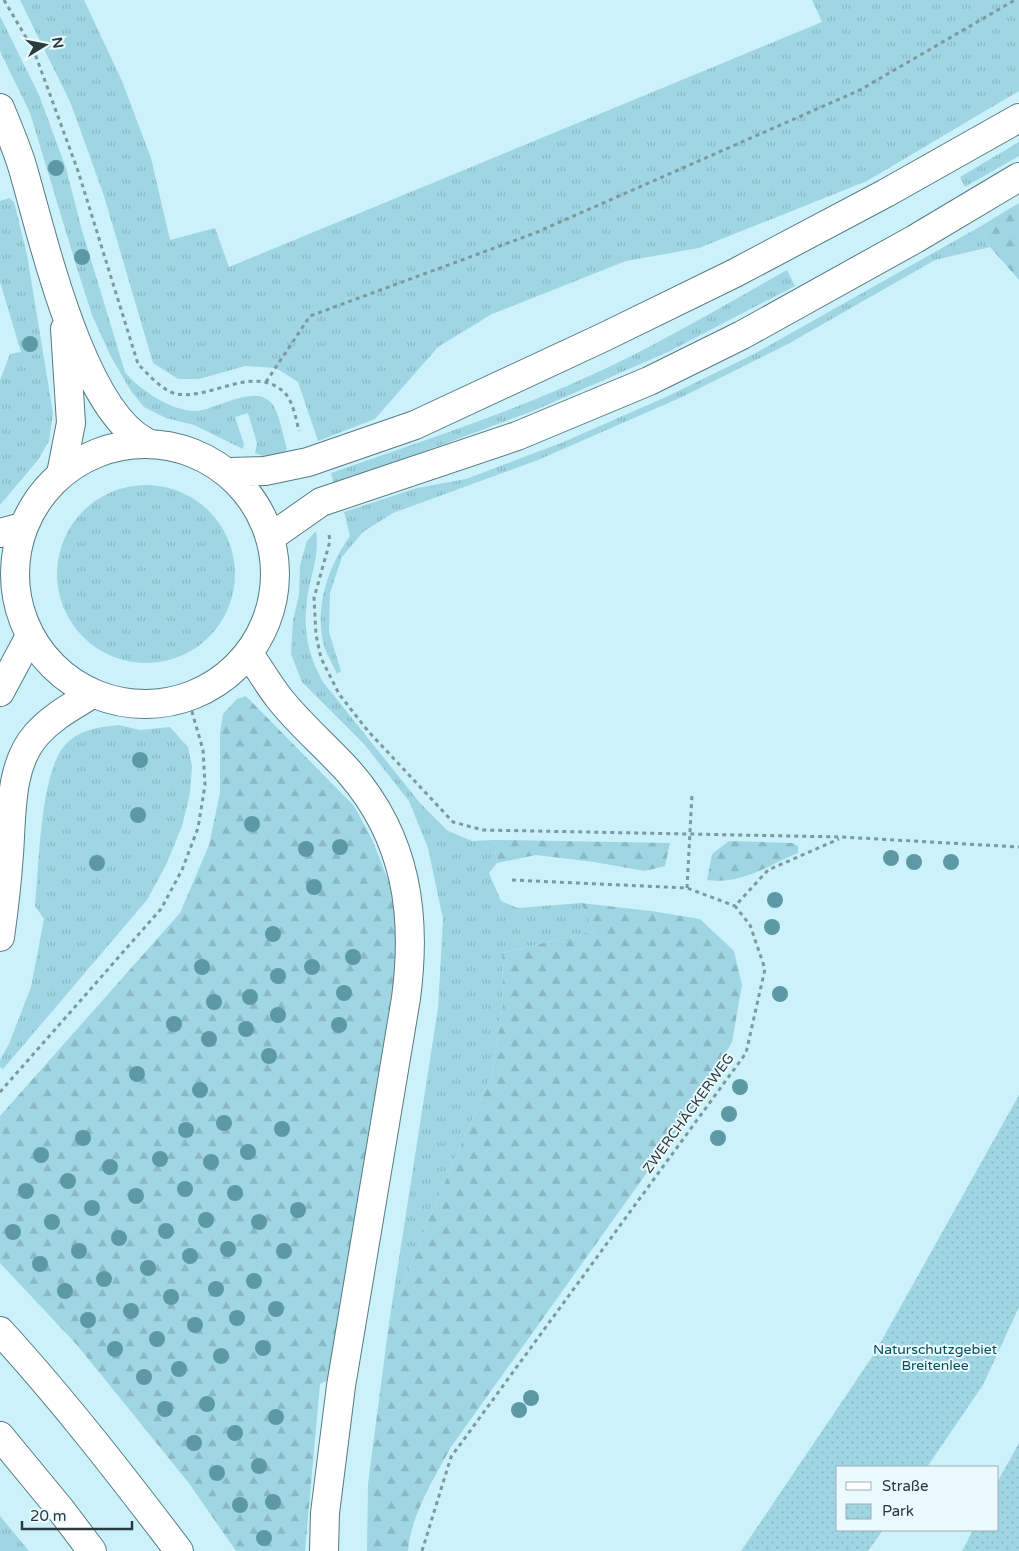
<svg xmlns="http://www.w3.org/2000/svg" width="1019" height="1551" viewBox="0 0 1019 1551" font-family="'Varela Round',sans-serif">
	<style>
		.grass { fill: url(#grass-tufts) }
		.forest { fill: url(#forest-firs) }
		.park { fill: url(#park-dots) }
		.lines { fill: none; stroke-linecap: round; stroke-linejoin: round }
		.secondary-casing { stroke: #577a83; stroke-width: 30 }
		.primary-casing { stroke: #577a83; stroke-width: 30 }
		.highway-casing { stroke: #577a83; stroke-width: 30 }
		.path { stroke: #7d999f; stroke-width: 3; stroke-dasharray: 4 4; stroke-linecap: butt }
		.secondary { stroke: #fff; stroke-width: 28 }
		.primary { stroke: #fff; stroke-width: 28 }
		.highway { stroke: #fff; stroke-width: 28 }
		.tree { fill: #5d99a5 }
		.labels { text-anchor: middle; stroke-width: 4; stroke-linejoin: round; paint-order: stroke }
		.street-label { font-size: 14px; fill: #2b3a3e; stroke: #ebfafe }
		.park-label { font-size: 14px; fill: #03505e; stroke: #ebfafe }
	</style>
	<defs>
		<pattern id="grass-tufts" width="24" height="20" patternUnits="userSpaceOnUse" patternTransform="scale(1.25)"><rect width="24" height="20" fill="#a0d6e3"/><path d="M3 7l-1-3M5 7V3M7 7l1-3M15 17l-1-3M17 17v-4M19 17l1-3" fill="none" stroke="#8ab8c4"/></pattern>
		<pattern id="forest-firs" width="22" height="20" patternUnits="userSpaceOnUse" patternTransform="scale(1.25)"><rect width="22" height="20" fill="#a0d6e3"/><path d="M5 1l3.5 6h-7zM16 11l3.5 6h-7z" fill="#8ab8c4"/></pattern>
		<pattern id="park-dots" width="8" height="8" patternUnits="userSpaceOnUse" patternTransform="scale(1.25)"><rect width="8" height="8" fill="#a0d6e3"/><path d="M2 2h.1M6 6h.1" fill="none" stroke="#8ab8c4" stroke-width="1.8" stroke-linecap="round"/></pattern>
	</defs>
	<rect width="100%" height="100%" fill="#cbf2fb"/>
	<!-- grass -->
	<path class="grass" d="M20,0H84L122,81L151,158L170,240L215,228L229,267L822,22L812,0H1019V91L867,181L699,248L626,261L492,314L438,347L375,419L318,441L298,382L276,368L245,366L199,379H178L153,363L104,196L71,104Z
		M0,16L39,95L66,168L81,227L125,372C138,389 172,411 194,411C216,411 256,381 273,405C280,416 283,436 287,449L283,455L263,456L255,453L257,443L248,413L235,417L244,444L243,449L194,425L166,418L144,407L131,391L111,357L92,315L76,265L30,113L0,51Z
		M1019,142V156L965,187L960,177Z
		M9,198L14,202L27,255L53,413L49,441L38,460L0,505V380L10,354L21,352L0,282V201Z
		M981,226L990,247L935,260L788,344L682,397L538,460L393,513L363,532L342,557L330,593L329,632L341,671L337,674C333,665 327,655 324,646C314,607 328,567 350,536L344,512L417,488L466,479L561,443L666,397L754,354Z
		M787,270L795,286L668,352L533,411L334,485L331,473C416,443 504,415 587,377C656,346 721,307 787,270Z
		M57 574a89 89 0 1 1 178 0a89 89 0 1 1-178 0Z
		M316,531C320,555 310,576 307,600C303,631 308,655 323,682L420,803L448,831L472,841L494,840L497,863L489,873L501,901L518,908L581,903L594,931L502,953L503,1004L492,1074L428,1221L389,1323L438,1008L443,919L428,848L409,801L364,744L302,682L291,654L293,620L299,595L300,565L307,541Z
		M119,725L140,730L170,727L188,747L192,766L190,793L182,826L166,865L147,900L3,1069L0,1067V1060L9,1044L31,987L44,919L35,906C39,867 40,770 66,744C81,729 99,727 119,725Z
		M0,1516L29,1551H0Z"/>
	<!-- forest -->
	<path class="forest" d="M1019,203V280L990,247L981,226Z
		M246,696L354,806L372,839L390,885L395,919V975L328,1380L320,1384L305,1551H236L188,1482L77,1345L0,1263V1116L180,913L209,845L220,793V733L223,714L237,699Z
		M494,840H502L670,843L665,866L645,871L594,862L536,855L497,863Z
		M729,841L792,843L798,846V853C767,866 741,885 707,880L712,854Z
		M581,903L651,911L700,919L734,951L742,985L732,1042L703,1094L451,1447C434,1479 411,1514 408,1551H367L368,1484L389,1323L428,1221L492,1074L503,1004L502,953L594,931Z"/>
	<!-- park -->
	<path class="park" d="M1019,1095V1307L983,1385L927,1467H838V1530H883L868,1551H741L874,1354Z
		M1019,1443V1551H962L973,1530H998V1481Z"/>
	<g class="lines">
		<defs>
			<path id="secondary" d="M0,108C8,128 17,148 23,169C43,237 81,409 146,442
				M61,474L71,423L65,329"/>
			<path id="primary" d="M15 574a130 130 0 1 1 260 0a130 130 0 1 1-260 0Z
				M230,472L265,471L308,462L415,425L604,337L735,273L886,193L1019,118
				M271,537L321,502L517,436L649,381L742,335L915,239L1019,177"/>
			<path id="highway" d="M0,533L22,527
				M249,654C259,668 268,684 279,698C300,725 327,747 350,773C407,839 417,915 406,998L341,1386L325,1513L324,1551
				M0,692L30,636
				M0,937C4,909 7,882 9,854C12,814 9,765 37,734C53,716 73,706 92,694
				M0,1331C64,1401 122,1476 179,1551
				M0,1436L61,1510L92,1551"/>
		</defs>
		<!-- secondary casing -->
		<use href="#secondary" class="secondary-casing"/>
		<!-- primary casing -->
		<use href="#primary" class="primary-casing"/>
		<!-- highway casing -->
		<use href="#highway" class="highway-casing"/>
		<!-- path -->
		<path class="path" d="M4,0L34,51L78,171L138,364C148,374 162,391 177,394C211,400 253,364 284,392C293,401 296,419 299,431
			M266,382L310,316L535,233L860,90L1015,0
			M329,535L330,541L314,598L316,635L321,658L339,694L368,731L453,822L483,830L842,837L1019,847
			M512,880L687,888L735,906
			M687,888L692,794
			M0,1092L161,909L182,870L198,828L205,785L203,750L188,698
			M422,1551L451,1457L746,1053L765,969L750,925L735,906L768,870L839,839"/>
		<!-- secondary -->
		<use href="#secondary" class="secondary"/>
		<!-- primary -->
		<use href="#primary" class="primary"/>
		<!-- highway -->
		<use href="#highway" class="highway"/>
	</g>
	<!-- trees -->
	<g class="tree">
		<circle cx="56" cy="168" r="8"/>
		<circle cx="82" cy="257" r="8"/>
		<circle cx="30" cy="344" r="8"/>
		<circle cx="140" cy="760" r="8"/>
		<circle cx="138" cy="815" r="8"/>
		<circle cx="252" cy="824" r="8"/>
		<circle cx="340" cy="847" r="8"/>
		<circle cx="306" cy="849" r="8"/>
		<circle cx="891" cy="858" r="8"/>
		<circle cx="914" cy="862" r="8"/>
		<circle cx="951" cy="862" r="8"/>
		<circle cx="97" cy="863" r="8"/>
		<circle cx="314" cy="887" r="8"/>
		<circle cx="775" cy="900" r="8"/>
		<circle cx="772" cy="927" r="8"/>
		<circle cx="273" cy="934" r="8"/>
		<circle cx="353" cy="957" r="8"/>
		<circle cx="202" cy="967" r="8"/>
		<circle cx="312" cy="967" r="8"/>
		<circle cx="278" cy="976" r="8"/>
		<circle cx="344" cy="993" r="8"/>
		<circle cx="780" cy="994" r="8"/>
		<circle cx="250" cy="997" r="8"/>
		<circle cx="214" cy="1002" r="8"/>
		<circle cx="278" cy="1015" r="8"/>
		<circle cx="174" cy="1024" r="8"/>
		<circle cx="339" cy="1025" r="8"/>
		<circle cx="246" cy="1029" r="8"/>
		<circle cx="209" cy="1039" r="8"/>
		<circle cx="269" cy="1056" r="8"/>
		<circle cx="137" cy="1074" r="8"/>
		<circle cx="740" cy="1087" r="8"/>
		<circle cx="200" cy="1090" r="8"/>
		<circle cx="729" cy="1114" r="8"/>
		<circle cx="224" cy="1123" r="8"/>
		<circle cx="282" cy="1129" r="8"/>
		<circle cx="186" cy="1130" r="8"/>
		<circle cx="83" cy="1138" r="8"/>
		<circle cx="718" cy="1138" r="8"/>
		<circle cx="248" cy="1152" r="8"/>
		<circle cx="41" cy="1155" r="8"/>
		<circle cx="160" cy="1159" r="8"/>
		<circle cx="211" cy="1162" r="8"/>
		<circle cx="110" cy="1167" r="8"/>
		<circle cx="68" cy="1181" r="8"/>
		<circle cx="185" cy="1189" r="8"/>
		<circle cx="26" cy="1191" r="8"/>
		<circle cx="235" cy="1193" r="8"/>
		<circle cx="136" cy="1196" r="8"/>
		<circle cx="92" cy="1208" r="8"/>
		<circle cx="298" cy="1210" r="8"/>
		<circle cx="206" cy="1220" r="8"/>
		<circle cx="52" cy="1222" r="8"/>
		<circle cx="259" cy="1222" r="8"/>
		<circle cx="166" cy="1231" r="8"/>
		<circle cx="13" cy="1232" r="8"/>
		<circle cx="119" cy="1238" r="8"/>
		<circle cx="228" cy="1249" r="8"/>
		<circle cx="79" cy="1251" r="8"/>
		<circle cx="284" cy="1251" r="8"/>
		<circle cx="190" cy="1256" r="8"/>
		<circle cx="40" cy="1264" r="8"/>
		<circle cx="148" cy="1268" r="8"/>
		<circle cx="104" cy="1279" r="8"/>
		<circle cx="254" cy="1281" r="8"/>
		<circle cx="216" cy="1289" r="8"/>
		<circle cx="65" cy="1291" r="8"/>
		<circle cx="171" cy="1297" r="8"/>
		<circle cx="276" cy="1309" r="8"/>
		<circle cx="131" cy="1311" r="8"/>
		<circle cx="237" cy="1318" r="8"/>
		<circle cx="88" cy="1320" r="8"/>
		<circle cx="195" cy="1325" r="8"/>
		<circle cx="157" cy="1339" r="8"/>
		<circle cx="263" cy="1348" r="8"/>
		<circle cx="115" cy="1349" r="8"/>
		<circle cx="221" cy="1356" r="8"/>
		<circle cx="179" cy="1369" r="8"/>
		<circle cx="144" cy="1377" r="8"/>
		<circle cx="531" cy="1398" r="8"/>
		<circle cx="207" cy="1404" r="8"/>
		<circle cx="165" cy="1409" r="8"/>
		<circle cx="519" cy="1410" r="8"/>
		<circle cx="276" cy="1417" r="8"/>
		<circle cx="235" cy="1433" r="8"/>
		<circle cx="194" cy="1443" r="8"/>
		<circle cx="259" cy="1466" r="8"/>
		<circle cx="217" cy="1473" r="8"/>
		<circle cx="273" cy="1502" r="8"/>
		<circle cx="240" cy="1505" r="8"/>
		<circle cx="264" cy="1538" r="8"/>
	</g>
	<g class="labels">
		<!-- street labels -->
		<g class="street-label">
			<text transform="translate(688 1113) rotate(-54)" y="5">ZWERCHÄCKERWEG</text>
		</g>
		<!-- park labels -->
		<g class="park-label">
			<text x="935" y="1354">Naturschutzgebiet<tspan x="935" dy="16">Breitenlee</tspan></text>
		</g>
	</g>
	<!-- legend -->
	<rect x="836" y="1466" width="162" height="65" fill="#ebfafe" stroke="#9eadb1"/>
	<rect x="846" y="1482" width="25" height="8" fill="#ffffff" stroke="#9eadb1"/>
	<text x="882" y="1491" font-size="15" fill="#2b3a3e">Straße</text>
	<rect x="846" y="1504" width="25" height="15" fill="url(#park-dots)" stroke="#9eadb1"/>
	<text x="882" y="1516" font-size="15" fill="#2b3a3e">Park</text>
	<!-- north arrow -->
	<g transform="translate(45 45) rotate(80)" stroke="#ebfafe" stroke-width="4" paint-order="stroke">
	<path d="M0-4L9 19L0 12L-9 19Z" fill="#2b3a3e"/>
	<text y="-8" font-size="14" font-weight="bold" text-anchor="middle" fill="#2b3a3e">N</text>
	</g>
	<!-- scale -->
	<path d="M22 1521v8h110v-8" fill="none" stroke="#2b3a3e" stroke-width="2.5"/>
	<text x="30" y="1521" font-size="15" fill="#2b3a3e" stroke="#ebfafe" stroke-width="4" paint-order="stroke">20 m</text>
</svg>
